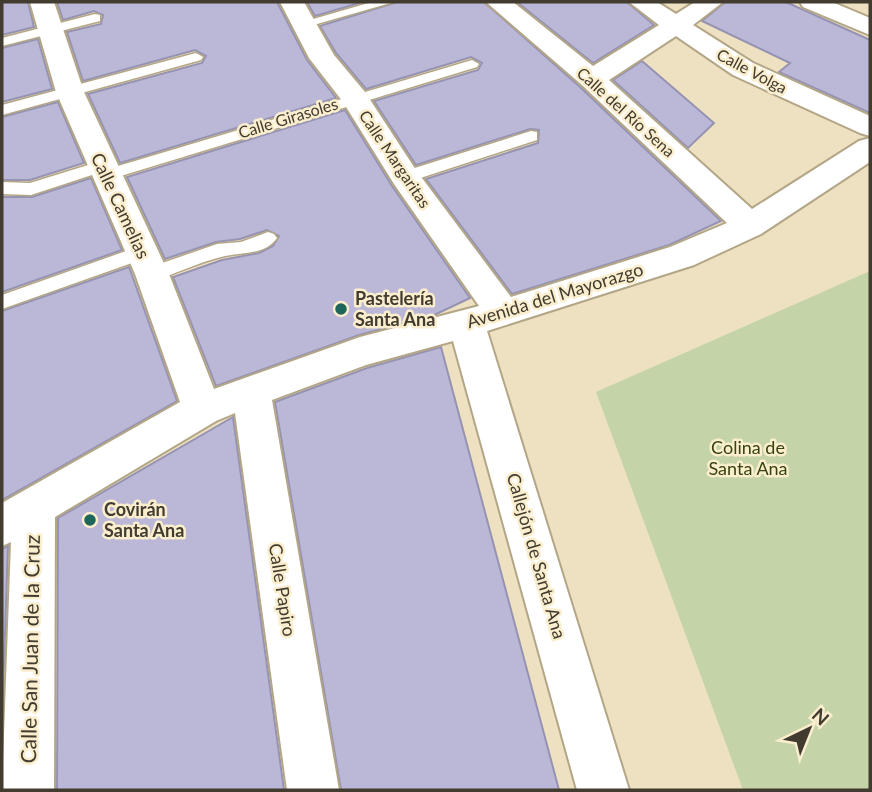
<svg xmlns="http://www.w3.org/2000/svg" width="872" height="792" viewBox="0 0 872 792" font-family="Lato,sans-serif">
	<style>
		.green { fill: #c5d3a8 }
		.building { fill: #bab7d7; stroke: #9693b2; stroke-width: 2 }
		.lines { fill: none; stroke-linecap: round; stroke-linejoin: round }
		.service-casing { stroke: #b3a687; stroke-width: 3 }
		.minor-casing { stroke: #b3a687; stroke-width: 4 }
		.service { fill: #fff; fill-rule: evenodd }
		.minor { fill: #fff; fill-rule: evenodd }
		.poi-dot { fill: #1e655a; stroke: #fbeece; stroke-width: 2.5 }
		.labels { text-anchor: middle; stroke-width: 5; stroke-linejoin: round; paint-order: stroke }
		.far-street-label { font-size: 16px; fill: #413c2f; stroke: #fbeece }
		.street-label { font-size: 18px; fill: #413c2f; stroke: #fbeece }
		.poi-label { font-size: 18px; font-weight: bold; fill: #413c2f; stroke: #fbeece; text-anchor: start }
		.park-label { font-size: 18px; fill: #36430e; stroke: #fbeece }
		.near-street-label { font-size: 21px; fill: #413c2f; stroke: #fbeece }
	</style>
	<rect width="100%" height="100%" fill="#eee1c1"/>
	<!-- green -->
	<path class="green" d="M870,271V790H743L596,392Z"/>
	<!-- building -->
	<path class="building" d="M2,2H28L34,27L2,35Z
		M57,2H277L307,60L336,98L120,163L88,94L202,63L206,56L195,50L83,81L67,32L101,24L103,15L94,11L63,20Z
		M307,2H363L315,16Z
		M397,2H484L580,87L721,221L669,245L512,294L426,179L538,143L539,130L530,129L416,165L374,101L478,70L482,63L471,57L366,89L336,53L320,26Z
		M517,2H627L654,25L593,63Z
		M725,2H786L870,40V113L779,72L790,63L702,21Z
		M38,39L52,89L2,102V48Z
		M642,61L714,123L688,148L613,80Z
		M58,102L84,163L30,180H2V117Z
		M345,110L392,186L470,298L432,316L359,335L216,386L173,277L222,260L259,253L273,246L279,236L267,230L240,239L216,242L165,259L127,177Z
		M91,178L122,250L2,292V197H32Z
		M129,267L177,401L2,500V311Z
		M441,347L559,790H341L275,402L367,368Z
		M233,417L284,790H57L58,518Z
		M8,546L2,724V549Z"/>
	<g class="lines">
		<defs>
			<path id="service" d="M372,2H394L303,28L296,24Z
				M95,14L100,15V21L2,46V38Z
				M196,53L203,57L201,60L2,115V105Z
				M472,60L479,64L477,67L111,179H99L98,173L31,195L2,194V182L30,183L101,161L107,162L108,169Z
				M531,131L537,132V140L405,183L397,177L399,173Z
				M268,232L274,234L277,238C265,256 238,252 221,257C197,263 175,274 152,281L143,274L145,269L217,244L241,242Z
				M140,246L146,248L149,253L146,258L2,309V295Z"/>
			<path id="minor" d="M30,2H54L84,92L169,274L214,389L360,337L479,306L394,184L343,102L309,58L280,2H304L334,55L365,92L416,170L511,297L670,247L727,223L582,85L486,2H513L593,66L659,25L629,2H657L676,14L695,2H723L693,25L753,63L870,116V136L860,133L733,75L676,36L609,80L752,209L859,141L870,138V162L761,234L694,265L487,331L629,790H577L453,341L366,365L272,400L339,790H287L235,413L216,421L55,517L54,790H2L11,542L2,546V503L180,402L135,274L56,92Z
				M800,2H832L870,18V35L803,7Z"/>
		</defs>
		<!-- service casing -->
		<use href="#service" class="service-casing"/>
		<!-- minor casing -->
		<use href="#minor" class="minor-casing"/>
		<!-- service -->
		<use href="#service" class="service"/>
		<!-- minor -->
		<use href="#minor" class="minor"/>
	</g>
	<!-- markers -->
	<g class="poi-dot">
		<circle cx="341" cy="309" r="7"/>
		<circle cx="90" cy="520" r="7"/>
	</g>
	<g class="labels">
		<!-- far-street labels -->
		<g class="far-street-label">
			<text transform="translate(752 71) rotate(28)" y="6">Calle Volga</text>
			<text transform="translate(626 112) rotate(42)" y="6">Calle del Río Sena</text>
			<text transform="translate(288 118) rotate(-17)" y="6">Calle Girasoles</text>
			<text transform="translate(395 159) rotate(56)" y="6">Calle Margaritas</text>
		</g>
		<!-- street labels -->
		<g class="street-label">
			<text transform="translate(120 206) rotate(65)" y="6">Calle Camelias</text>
			<text transform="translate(555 296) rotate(-17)" y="6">Avenida del Mayorazgo</text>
			<text transform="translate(536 556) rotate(74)" y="6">Callejón de Santa Ana</text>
			<text transform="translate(282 590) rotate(81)" y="6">Calle Papiro</text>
		</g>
		<!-- poi labels -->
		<g class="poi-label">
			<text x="355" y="305">Pastelería<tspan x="355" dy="21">Santa Ana</tspan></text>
			<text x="104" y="516">Covirán<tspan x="104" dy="21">Santa Ana</tspan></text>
		</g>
		<!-- park labels -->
		<g class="park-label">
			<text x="748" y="454">Colina de<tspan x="748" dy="21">Santa Ana</tspan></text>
		</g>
		<!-- near-street labels -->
		<g class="near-street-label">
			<text transform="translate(31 649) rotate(-89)" y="7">Calle San Juan de la Cruz</text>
		</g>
	</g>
	<!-- border -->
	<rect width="872" height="792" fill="none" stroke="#413c2f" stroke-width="7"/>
	<!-- north arrow -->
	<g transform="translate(809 729) rotate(43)" stroke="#fbeece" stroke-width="5" paint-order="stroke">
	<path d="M0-5L12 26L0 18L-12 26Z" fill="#413c2f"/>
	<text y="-10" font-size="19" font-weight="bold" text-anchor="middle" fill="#413c2f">N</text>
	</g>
</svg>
